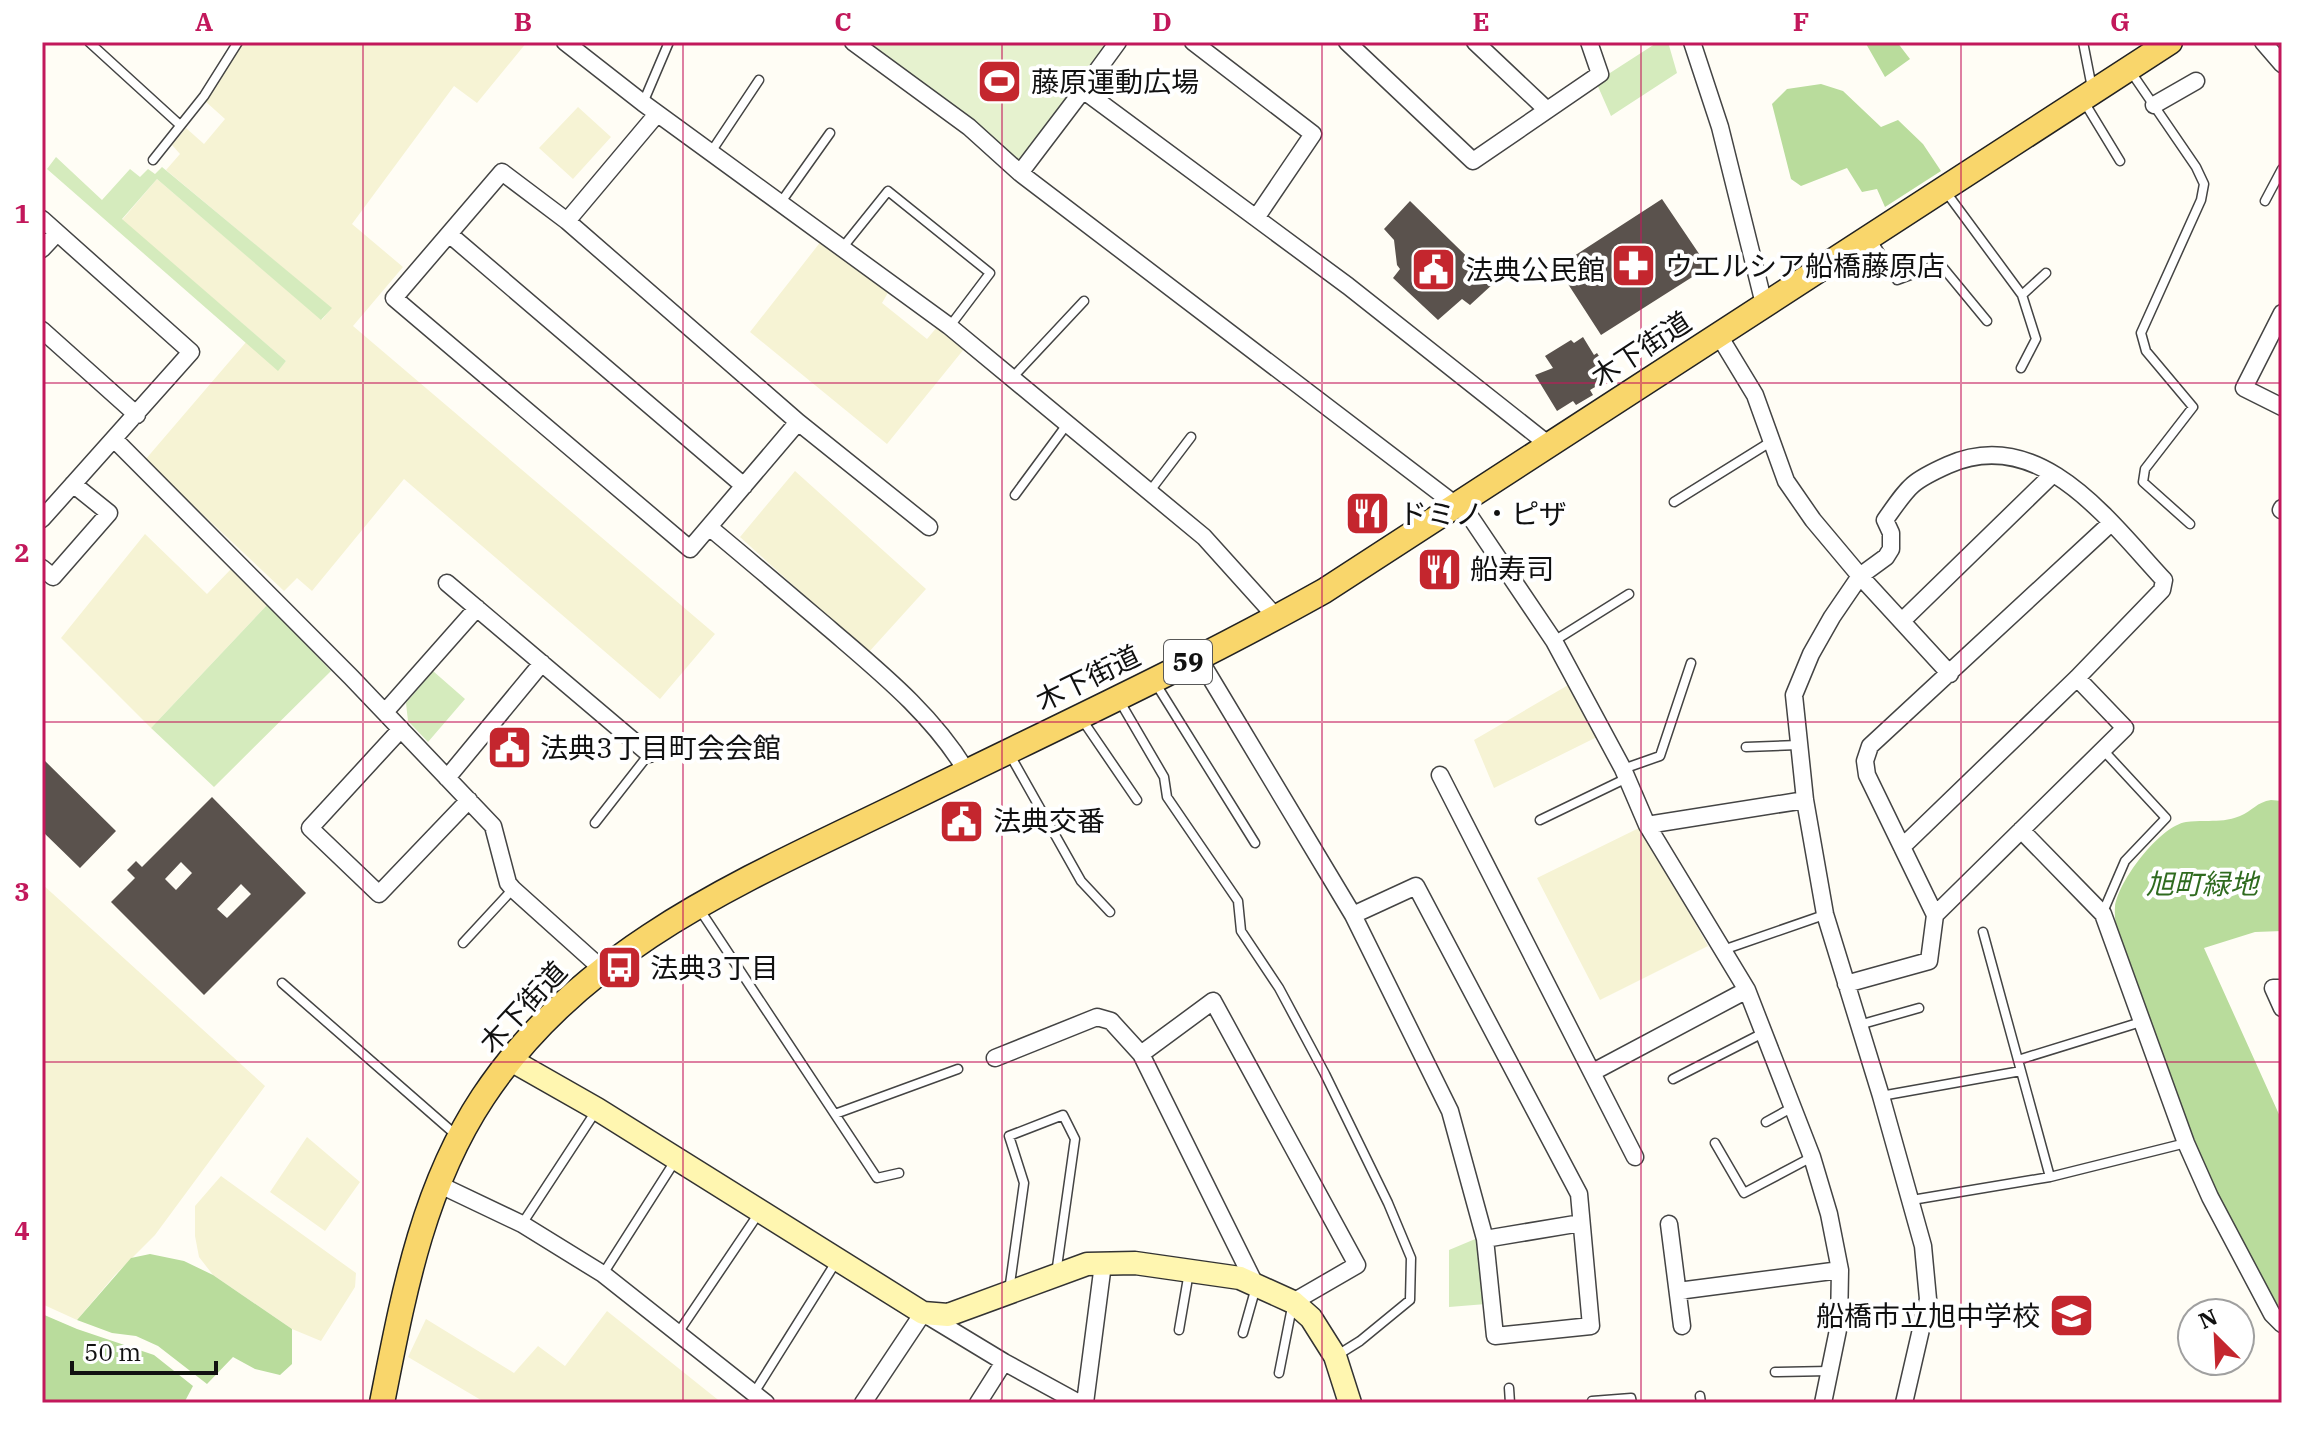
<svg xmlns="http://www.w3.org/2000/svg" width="2324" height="1445" viewBox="0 0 2324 1445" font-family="'IBM Plex Serif','Noto Sans JP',serif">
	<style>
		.farmland { fill: #f6f3d4 }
		.green { fill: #d5ebbd }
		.forest { fill: #b9dc9c }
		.pitch { fill: #e6f2cf }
		.building { fill: #5a524d; fill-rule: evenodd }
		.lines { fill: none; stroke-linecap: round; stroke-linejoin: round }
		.lane-casing { stroke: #444; stroke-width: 11 }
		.street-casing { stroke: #444; stroke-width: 19 }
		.secondary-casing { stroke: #333; stroke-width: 25 }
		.primary-casing { stroke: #222; stroke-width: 27 }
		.lane { stroke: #fff; stroke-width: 8 }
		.street { stroke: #fff; stroke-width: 16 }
		.secondary { stroke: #fff6b0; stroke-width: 22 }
		.primary { stroke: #f9d66b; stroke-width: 24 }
		.grid { fill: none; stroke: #c2185b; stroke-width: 2; stroke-opacity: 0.55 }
		.labels { text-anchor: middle; stroke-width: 8; stroke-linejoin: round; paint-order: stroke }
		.shield { fill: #fff; stroke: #585858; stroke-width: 2 }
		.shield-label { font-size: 26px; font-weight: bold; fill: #111 }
		.poi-label { font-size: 28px; fill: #111; stroke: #fff; text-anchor: start }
		.street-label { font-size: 28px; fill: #111; stroke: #fff }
		.park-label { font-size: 28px; font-style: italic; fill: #2f6b1f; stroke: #fff }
		.neatline { fill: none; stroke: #c2185b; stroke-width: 3 }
		.grid-label { font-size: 26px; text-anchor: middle; font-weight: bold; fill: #c2185b }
	</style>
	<rect width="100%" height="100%" fill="#fffdf5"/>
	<!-- farmland -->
	<path class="farmland" d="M244,42H527L477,103L454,86L352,224L403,267L353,326L715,634L660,699L404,479L312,591L297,578L284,591L145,460L247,341L278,370L286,361L122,220L157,179L322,320L331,308L166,170L180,154L172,145L186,128L204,144L225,119L205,101Z
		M578,107L611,137L573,179L539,148Z
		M822,240L889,291L882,303L927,339L937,327L964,349L887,444L750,332Z
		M795,471L926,589L868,653L740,537Z
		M145,534L207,594L231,569L268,604L151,728L61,638Z
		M1570,684L1599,736L1494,788L1474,740Z
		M1641,827L1708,946L1600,1000L1537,878Z
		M42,884L265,1086L155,1235L115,1275L77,1320L42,1304Z
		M307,1137L360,1182L325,1231L270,1192Z
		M221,1176L356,1273L355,1287L321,1341L292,1329L213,1275L199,1257L195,1236V1206Z
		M607,1311L722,1403H486L408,1357L426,1319L514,1373L538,1346L565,1366Z"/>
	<!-- green -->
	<path class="green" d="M1658,42H1668L1677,73L1611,116L1596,82Z
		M56,157L102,200L130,169L140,177L148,169L155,174L162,167L332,308L321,320L157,179L122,219L286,361L278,371L47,169Z
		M268,604L331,671L214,787L151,728Z
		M433,671L465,699L428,742L408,721L406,703Z
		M1480,1237L1486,1304L1449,1307V1250Z"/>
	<!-- forest -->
	<path class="forest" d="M1865,42H1897L1910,59L1885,77Z
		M1821,84L1843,91L1881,127L1898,120L1923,144L1941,171L1885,207L1877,189L1862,192L1847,168L1801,186L1791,179L1772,104L1787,89Z
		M2271,800L2282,801V931L2255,932L2204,948L2282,1121V1315C2267,1295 2256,1269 2244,1246C2201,1164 2167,1077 2136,989C2128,964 2113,934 2115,907C2118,881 2160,826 2186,822C2205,819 2220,824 2240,816C2252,811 2257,802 2271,800Z
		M150,1254L184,1261L213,1275L292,1329V1364L280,1375L255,1369L233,1357L207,1384L158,1346L136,1336L112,1333L77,1320L131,1258Z
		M42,1314L77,1329L154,1355L193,1386L184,1403H47L42,1398Z"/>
	<!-- pitch -->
	<path class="pitch" d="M867,42H1109L1020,161L976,123Z"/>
	<!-- building -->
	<path class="building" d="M1662,199L1708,267L1601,335L1557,267Z
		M1410,201L1494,283L1470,305L1462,299L1438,320L1393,278L1400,269L1397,265L1394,240L1384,229Z
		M1583,337L1594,355L1597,353L1612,377L1590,390L1593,395L1576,405L1573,401L1557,411L1535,375L1553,368L1545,356L1571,340L1574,343Z
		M42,758L116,831L80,868L42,831Z
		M212,797L306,893L204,995L111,902L135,878L127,870L136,861L142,867ZM181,862L192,873L176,890L165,879ZM241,884L251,894L227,918L217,909Z"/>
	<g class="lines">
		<defs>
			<path id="lane" d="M89,42L180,125
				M2083,42L2092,88
				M2131,72L2196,167L2204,184L2201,200L2141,333L2146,351L2193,407L2145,469L2143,482L2190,524
				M2083,100L2120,161
				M643,103L669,42
				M711,152L759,80
				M153,160L204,96L238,42
				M1946,192L2022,295L2036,339L2021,368
				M2265,201L2282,169
				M781,202L830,133
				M1872,240L1897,280L1940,264L1987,321
				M843,247L888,191L990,273L950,326
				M2022,295L2046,273
				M1012,378L1084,301
				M1150,491L1191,437
				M1015,495L1068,423
				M1674,502L1772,441
				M1554,641L1629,594
				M1156,684L1255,843
				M1119,700L1164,777L1167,797L1238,901L1241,931L1279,988L1325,1074L1388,1203L1411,1258L1410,1300L1360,1341L1336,1356
				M1081,718L1137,800
				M1746,747L1798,745
				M1010,755L1081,881L1110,912
				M1623,769L1660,756L1691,663
				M1540,820L1627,778
				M595,823L649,754
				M700,910L877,1178L899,1173
				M2103,912L2125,861L2166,818L2103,750
				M1983,932L2050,1177
				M463,943L513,889
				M1723,950L1824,915
				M282,983L456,1135
				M1859,1025L1919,1008
				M2018,1060L2141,1022
				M1673,1079L1765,1032
				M1881,1096L2021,1071
				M835,1114L958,1069
				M1766,1122L1793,1107
				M1715,1143L1744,1193L1812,1157
				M1912,1200L2050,1177L2186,1143
				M522,1224L596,1111
				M603,1274L675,1161
				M1009,1291L1024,1183L1009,1136L1063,1115L1075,1139L1056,1274
				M1179,1330L1189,1272
				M678,1333L759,1213
				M1243,1333L1256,1287
				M1775,1372L1829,1371
				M1279,1373L1292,1307
				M1509,1388L1510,1403
				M754,1393L836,1262
				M1700,1396L1701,1403
				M1592,1401L1631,1398L1632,1403"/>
			<path id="street" d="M565,42L643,103L949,326L1204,537L1276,617
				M853,42L969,127L1020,173L1469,515L1554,641L1623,769L1647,825L1747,990L1812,1157L1829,1214L1840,1270L1839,1325L1823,1403
				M1193,42L1313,134L1256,218
				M1347,42L1473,161L1600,74L1589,42
				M1475,42L1547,110
				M1692,42L1720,127L1764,304
				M2263,42L2282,64
				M1083,90L1118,42
				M2154,105L2196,81
				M1020,173L1083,90L1348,286L1549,445
				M42,219L191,352L42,519
				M567,221L798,422L690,549L394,298L502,172L567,221L657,114
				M449,234L744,486
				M42,249L57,233
				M2282,313L2244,388L2282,407
				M42,330L137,415
				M1718,334L1755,395L1786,481L1813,520L1860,576L1950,674
				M798,422L929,527
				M114,439L351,677L493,826L508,883L513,889L601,968
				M2281,510L2282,508
				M709,527C750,561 791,596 831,630C881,673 933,715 967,772
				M42,568L53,577L109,513L73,484
				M447,583L649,754
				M1902,621L2053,474
				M1198,657L1353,915L1450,1111L1485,1239L1495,1336L1591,1326L1579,1194L1416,886L1353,915
				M385,712L477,608
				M401,729L310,828L379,894L469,800
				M1440,775L1635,1157
				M447,778L542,663
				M1647,825L1805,800
				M2021,830L2103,914L2186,1143L2210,1197L2272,1314L2282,1324
				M1902,847L2077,678L2162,590L2164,580C2109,521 2040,424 1948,465C1910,482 1909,486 1885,520L1891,533V549L1886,557L1860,576L1832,617L1811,654L1794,695L1805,800L1825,914L1881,1096L1923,1246L1928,1299L1904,1403
				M1935,915L2125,728L2077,678
				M1846,984L1929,961L1935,915L1867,775L1865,761L1870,746L2111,523
				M2282,988H2273L2282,1008
				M995,1058L1097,1017L1111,1021L1141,1054
				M1593,1072L1747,990
				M438,1184L522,1224L603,1274L766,1403
				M1669,1224L1682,1326
				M1485,1239L1581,1223
				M1256,1286L1141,1054L1213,1001L1357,1265L1293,1302
				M1678,1291L1840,1270
				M863,1403L923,1313L1004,1362L1079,1403
				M978,1403L1004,1362
				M1085,1403L1103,1264"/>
			<path id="secondary" d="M511,1060L597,1109L923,1313L948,1315L1087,1264L1135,1263L1240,1278L1293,1302L1311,1318L1335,1356L1350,1403"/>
			<path id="primary" d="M382,1403C403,1297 422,1189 483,1097C585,943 752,877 911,799C1049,731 1190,666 1324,591L2170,42"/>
		</defs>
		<!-- lane casing -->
		<use href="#lane" class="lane-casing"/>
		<!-- street casing -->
		<use href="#street" class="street-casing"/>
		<!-- secondary casing -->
		<use href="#secondary" class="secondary-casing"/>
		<!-- primary casing -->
		<use href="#primary" class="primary-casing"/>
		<!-- lane -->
		<use href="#lane" class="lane"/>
		<!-- street -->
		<use href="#street" class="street"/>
		<!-- secondary -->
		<use href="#secondary" class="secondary"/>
		<!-- primary -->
		<use href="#primary" class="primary"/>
	</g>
	<!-- grid -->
	<path class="grid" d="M363,42V1403M683,42V1403M1002,42V1403M1322,42V1403M1641,42V1403M1961,42V1403M42,383H2282M42,722H2282M42,1062H2282"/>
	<!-- icons -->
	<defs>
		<symbol id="stadium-square" viewBox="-11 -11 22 22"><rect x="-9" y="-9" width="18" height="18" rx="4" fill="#c4262e" stroke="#fff"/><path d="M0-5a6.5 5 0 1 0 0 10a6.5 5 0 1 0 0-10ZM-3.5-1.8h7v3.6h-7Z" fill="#fff"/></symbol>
		<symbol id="pharmacy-square" viewBox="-11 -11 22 22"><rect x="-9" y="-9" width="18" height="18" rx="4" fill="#c4262e" stroke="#fff"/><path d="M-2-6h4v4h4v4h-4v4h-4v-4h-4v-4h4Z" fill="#fff"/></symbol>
		<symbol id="civic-square" viewBox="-11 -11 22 22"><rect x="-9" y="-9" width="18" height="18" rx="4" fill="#c4262e" stroke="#fff"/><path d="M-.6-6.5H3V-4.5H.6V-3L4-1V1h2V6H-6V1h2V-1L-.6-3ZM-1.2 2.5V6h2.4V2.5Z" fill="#fff"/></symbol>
		<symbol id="restaurant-square" viewBox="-11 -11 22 22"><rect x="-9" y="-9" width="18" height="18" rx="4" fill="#c4262e" stroke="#fff"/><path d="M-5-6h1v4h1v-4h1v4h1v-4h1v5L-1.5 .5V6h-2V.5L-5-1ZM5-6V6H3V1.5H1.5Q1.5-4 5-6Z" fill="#fff"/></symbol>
		<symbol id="bus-square" viewBox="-11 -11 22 22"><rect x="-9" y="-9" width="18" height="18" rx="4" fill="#c4262e" stroke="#fff"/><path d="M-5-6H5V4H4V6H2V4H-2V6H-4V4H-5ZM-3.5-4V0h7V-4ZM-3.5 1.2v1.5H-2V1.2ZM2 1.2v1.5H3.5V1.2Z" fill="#fff"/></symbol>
		<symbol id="school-square" viewBox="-11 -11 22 22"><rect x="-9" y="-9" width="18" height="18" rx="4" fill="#c4262e" stroke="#fff"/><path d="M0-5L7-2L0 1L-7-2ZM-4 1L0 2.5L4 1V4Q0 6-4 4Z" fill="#fff"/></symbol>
	</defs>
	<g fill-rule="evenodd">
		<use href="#stadium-square" x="974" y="56" width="51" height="51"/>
		<use href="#pharmacy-square" x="1608" y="240" width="51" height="51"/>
		<use href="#civic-square" x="1408" y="244" width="51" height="51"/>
		<use href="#restaurant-square" x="1342" y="488" width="51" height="51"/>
		<use href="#restaurant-square" x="1414" y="544" width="51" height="51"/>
		<use href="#civic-square" x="484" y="722" width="51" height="51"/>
		<use href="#civic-square" x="936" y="796" width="51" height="51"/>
		<use href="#bus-square" x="594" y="942" width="51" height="51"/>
		<use href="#school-square" x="2046" y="1290" width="51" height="51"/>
	</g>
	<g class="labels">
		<!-- shield labels -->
		<rect class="shield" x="1164" y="640" width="48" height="44" rx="6"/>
		<g class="shield-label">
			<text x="1188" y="671">59</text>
		</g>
		<!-- poi labels -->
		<g class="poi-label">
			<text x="1031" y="92">藤原運動広場</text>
			<text x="1665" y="276">ウエルシア船橋藤原店</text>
			<text x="1465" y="280">法典公民館</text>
			<text x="1399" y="524">ドミノ・ピザ</text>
			<text x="1470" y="579">船寿司</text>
			<text x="540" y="758">法典3丁目町会会館</text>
			<text x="993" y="831">法典交番</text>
			<text x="650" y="978">法典3丁目</text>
			<text x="2040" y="1326" text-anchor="end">船橋市立旭中学校</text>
		</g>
		<!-- street labels -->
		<g class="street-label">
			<text transform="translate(1641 349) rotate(-33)" y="10">木下街道</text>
			<text transform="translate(1088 678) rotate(-26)" y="10">木下街道</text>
			<text transform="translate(523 1007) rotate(-47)" y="10">木下街道</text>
		</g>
		<!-- park labels -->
		<g class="park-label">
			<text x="2202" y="894">旭町緑地</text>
		</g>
	</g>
	<!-- border -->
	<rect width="2324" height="1445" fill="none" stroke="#ffffff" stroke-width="88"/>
	<!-- north arrow -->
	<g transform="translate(2216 1337) rotate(336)"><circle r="38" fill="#ffffff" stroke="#a0a0a0" stroke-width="2"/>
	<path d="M0-6L14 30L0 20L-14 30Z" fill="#c4262e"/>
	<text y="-12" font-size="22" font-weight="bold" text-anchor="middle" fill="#111111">N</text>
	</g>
	<!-- scale -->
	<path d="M72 1361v12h144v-12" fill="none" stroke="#111111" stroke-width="4"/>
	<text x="84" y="1361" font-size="24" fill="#111111" stroke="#ffffff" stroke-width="6" paint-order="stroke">50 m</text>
	<rect x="44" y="44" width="2236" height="1357" class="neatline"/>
	<g class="grid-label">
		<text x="204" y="31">A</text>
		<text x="523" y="31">B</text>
		<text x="843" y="31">C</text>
		<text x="1162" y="31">D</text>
		<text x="1481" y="31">E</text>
		<text x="1801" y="31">F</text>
		<text x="2120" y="31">G</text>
		<text x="22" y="223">1</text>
		<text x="22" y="562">2</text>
		<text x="22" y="901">3</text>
		<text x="22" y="1240">4</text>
	</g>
</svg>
